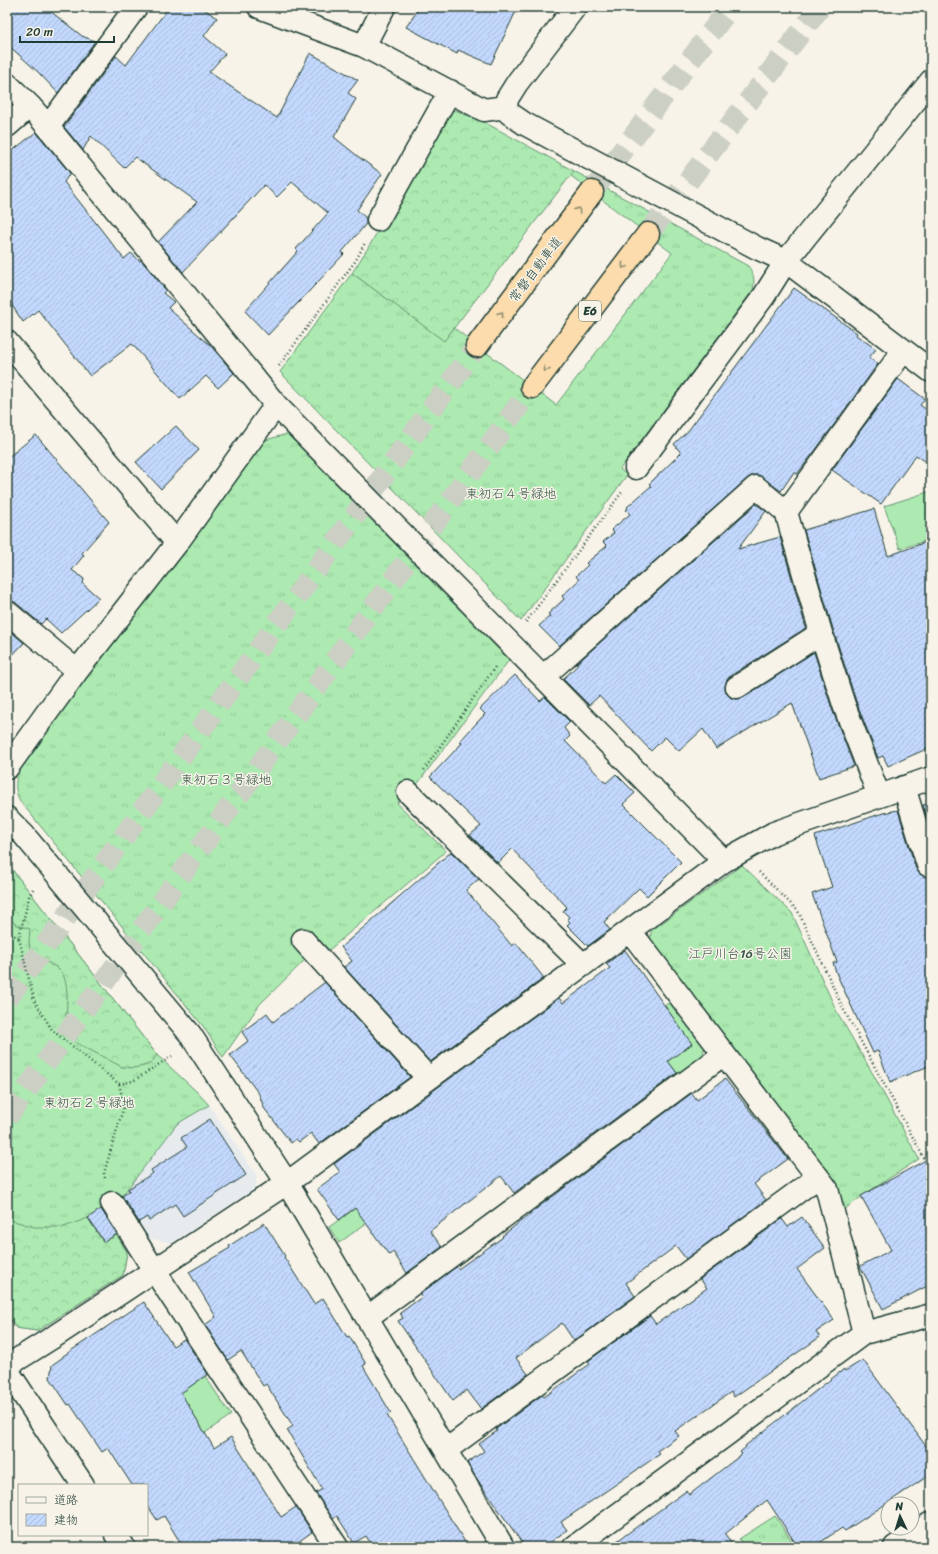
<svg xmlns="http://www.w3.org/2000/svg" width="938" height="1554" viewBox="0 0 938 1554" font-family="Sriracha,'Klee One',sans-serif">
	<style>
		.built { fill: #e7ebee }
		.grass { fill: url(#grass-tufts); stroke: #669472 }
		.forest { fill: url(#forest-crowns); stroke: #669472 }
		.garden { fill: #aceab1; stroke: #669472 }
		.building { fill: url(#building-hatch); stroke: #1f3d34 }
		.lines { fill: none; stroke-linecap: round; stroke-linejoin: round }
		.highway-tunnel { stroke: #cccfc4; stroke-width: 22; stroke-dasharray: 22 11; stroke-linecap: butt }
		.minor-casing { stroke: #1f3d34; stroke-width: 25 }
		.highway-casing { stroke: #1f3d34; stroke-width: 25 }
		.path { stroke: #1f3d34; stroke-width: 2.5; stroke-dasharray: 1 3; stroke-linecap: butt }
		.minor { stroke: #f7f3e8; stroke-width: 22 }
		.highway { stroke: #fcdcac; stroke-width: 22 }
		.oneway { stroke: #8e8c70 }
		.labels { text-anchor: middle; stroke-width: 3; stroke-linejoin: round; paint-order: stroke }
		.shield { fill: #f7f3e8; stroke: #60746a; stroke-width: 1 }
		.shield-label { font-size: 12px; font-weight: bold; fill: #1f3d34 }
		.street-label { font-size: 13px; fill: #1f3d34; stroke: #f7f3e8 }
		.park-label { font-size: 13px; fill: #345747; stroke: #f7f3e8 }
	</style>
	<defs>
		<pattern id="grass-tufts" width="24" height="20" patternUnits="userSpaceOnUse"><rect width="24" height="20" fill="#aceab1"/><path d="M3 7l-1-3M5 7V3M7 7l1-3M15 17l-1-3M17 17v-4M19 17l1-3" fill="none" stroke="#94ca99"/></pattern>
		<pattern id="forest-crowns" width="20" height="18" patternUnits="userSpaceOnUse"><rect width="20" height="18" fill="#aceab1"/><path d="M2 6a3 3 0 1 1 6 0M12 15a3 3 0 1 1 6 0" fill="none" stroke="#94ca99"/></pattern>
		<pattern id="building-hatch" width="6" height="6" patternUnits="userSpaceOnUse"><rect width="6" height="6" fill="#c3d8fd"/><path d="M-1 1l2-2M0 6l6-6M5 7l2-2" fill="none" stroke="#a7bad9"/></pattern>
	</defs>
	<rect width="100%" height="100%" fill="#f7f3e8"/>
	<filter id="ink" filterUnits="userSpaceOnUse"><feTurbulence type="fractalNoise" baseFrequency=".025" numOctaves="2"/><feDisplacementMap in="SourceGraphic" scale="8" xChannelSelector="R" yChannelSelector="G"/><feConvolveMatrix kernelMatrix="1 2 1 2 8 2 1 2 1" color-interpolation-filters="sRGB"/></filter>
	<g filter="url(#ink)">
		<!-- built -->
		<path class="built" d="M209,1105L257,1176L255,1189L172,1243L149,1238L122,1196L177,1124Z"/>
		<!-- grass -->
		<path class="grass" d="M574,171L748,266C754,274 755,279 753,290L620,469L627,475L521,621L280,372L352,273L444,340L454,328L556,405L672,253L571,176Z
			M287,434L509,660L419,782L397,803L446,851L329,950L310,930L297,951L305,960L260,1004L223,1057L203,1026L20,801C13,788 15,776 23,764L262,441Z
			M7,863L157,1055L196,1091L209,1105L177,1124L122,1196L101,1209L127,1252L123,1275L37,1331L16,1328L7,1314Z
			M742,865L792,913L837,1012L873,1074L919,1159L865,1194L841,1212L650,943L651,931Z
			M775,1516L796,1547H744L739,1539Z"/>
		<!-- forest -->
		<path class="forest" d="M456,110L465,115H471L574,171L444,341L352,273L371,243L443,113Z
			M7,863L157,1055L151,1063L144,1066L133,1068L122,1067L75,1042L64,1030C66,1017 71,983 61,972C53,963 42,960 31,956L29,941L30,929L17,925L7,917Z
			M88,1218L103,1242L117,1235L127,1252L123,1275L37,1331L16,1328L7,1314V1219L34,1227H64Z"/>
		<!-- garden -->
		<path class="garden" d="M931,491V539L900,549L884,506Z
			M670,1002L705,1046L702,1058L643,1101L633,1087L664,1006Z
			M378,1192L397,1201L339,1243L329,1227Z
			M205,1376L231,1415L205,1433L154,1411Z"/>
		<!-- building -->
		<path class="building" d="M7,7H45L82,36L95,41L58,93L38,72L7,44Z
			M169,7H201L217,18L204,36L225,54L209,72L277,118L310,53L358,80L348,93L356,99L334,137L360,158L382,174L357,210L366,218V224L342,252L344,254L268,335L245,311L298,251L296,249L328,213L292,182L277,197L264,185L183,272L158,242L197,202L135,157L124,168L91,136L83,150L64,127L116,56L126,65Z
			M420,7H518L491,64L458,50L457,54L406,27Z
			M36,132L70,173L64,182L124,259L131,253L140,261L141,260L166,290L163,293L174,302L168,308L210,345L234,373L218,388L206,376L180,399L132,344L90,376L38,310L23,322L7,298V155Z
			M794,288L857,333L856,335L876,349L869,358L878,364L812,455L797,474L794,472L781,491L759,475H753L748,478L559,646L539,626L550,616L548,614L564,599L562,596L579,580L576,576L588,565L586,563L607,546L603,542L614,533L611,530L630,514L626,510L628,509L627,507L651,486L649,484L681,453L674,444L688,431Z
			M898,379L925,399L920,405L931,413V465L916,455L881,504L832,470Z
			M176,426L199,450L161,489L136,462Z
			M36,435L109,522L82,553L84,555L72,570L84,579L83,584L99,598L61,633L46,619L41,624L15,602L7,600V458Z
			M756,504L766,511L738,549L780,537L806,628L730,676L726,682L725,688L726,693L731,698L737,699L743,698L814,652L832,709L854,766L819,778L792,703L716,749L703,729L679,751L665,737L651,751L599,696L589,705L563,679L578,665L576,664Z
			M874,509L888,556L931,540V747L888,766L883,756L878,758L856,701L833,629L804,530Z
			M7,628L24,643L7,661Z
			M515,675L540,701L545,697L570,722L564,728L570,736L565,741L606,783L616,774L635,793L623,804L681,862L647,896L639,888L604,922L610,930L588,946L567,925L570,922L567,919L569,917L563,911L567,907L512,849L498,863L470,835L481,826L430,777L462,743L460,741L485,714L480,709Z
			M931,803V832L923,805Z
			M898,810L916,869L920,874L925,877H931V1065L890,1082L878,1051L873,1053L837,975L833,963L837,962L812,894L832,887L815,836L883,813Z
			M451,852L479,879L466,890L512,946L516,943L544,978L430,1062L344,967L352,961L341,947Z
			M625,950L692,1044L668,1061L677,1073L514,1193L501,1176L430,1231L442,1247L407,1273L393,1252L389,1255L355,1208L339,1220L317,1189L340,1172L334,1164L559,998L563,1003L610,968L606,964Z
			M325,982L410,1077L319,1144L311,1133L299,1142L296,1139L291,1143L264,1108L259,1094L230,1055L248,1041L242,1032L267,1013L273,1022Z
			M725,1079L788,1159L754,1184L766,1200L686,1259L676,1246L626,1283L635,1296L574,1341L562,1323L516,1358L528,1374L481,1409L467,1390L453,1401L398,1321L403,1318L400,1313L422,1297L420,1294L456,1267L458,1269L503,1237L502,1236L530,1214H529L692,1093L697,1100Z
			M210,1119L246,1175L183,1216L175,1204L149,1221L147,1217L139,1222L122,1196L129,1191L128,1189L153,1173L151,1170L187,1147L181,1138Z
			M931,1157V1284L883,1309L860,1266L891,1250L861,1196Z
			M101,1209L117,1234L104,1242L88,1218Z
			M802,1217L825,1248L797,1269L834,1320L816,1332L820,1337L734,1397L731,1392L675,1431L679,1436L657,1451L660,1454L561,1522L567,1530L544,1547H525L481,1485L467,1463L484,1451L479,1444L497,1431L496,1429L542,1395L544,1397L590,1364L588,1361L650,1316L656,1324L707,1288L700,1279L782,1219L788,1227Z
			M264,1223L285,1256L284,1257L314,1304L323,1298L347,1337L349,1336L366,1364L363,1366L391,1413L387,1415L468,1547H373L366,1536L354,1543L337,1516L333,1519L316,1493L322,1489L287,1430L293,1426L266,1384L263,1386L241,1351L228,1360L205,1325L216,1317L189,1272L230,1248L229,1246Z
			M144,1302L173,1346L184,1339L208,1374L181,1393L214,1448L231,1437L281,1517L296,1507L312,1532L291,1547H183L164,1516L157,1520L147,1505V1485H132L108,1448L102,1452L70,1404L68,1405L50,1378L52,1365L63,1357V1356Z
			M863,1360L931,1453V1474L845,1531L842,1528L813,1547H798L767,1500L725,1534L734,1547H609L686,1491L689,1495L742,1454L740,1452L746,1447L745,1446L844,1369L845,1371Z"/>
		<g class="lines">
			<!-- highway-tunnel -->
			<path class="highway-tunnel" d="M592,192L730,7
				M648,234L820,7
				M7,999L477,346
				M7,1117L532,387"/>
			<defs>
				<path id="minor" d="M259,7L364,46L484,110L506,107
					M575,7L517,83L507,99L506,107L509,113L525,124L757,248L786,261L931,371
					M364,46L384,7
					M7,84L30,106L48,127L276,405L724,861
					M7,126L30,106
					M48,127L136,7
					M378,220L450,91
					M7,342L177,543
					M636,468L764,296L786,261L931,81
					M786,512L903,351
					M7,612L77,671
					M544,676L756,487L786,512L821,633L844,705L879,796
					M737,687L821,633
					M7,768L77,671L177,543L276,405
					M904,787L928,865
					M408,792L583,965
					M7,818L23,834L190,1034L287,1183L503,1547
					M630,931L827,1189L864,1333
					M303,940L428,1078
					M112,1203L154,1270L337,1547
					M368,1317L724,1054
					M7,1366L55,1336L287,1183L724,861L774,833L931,778
					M7,1370L83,1485
					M446,1450L818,1177
					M116,1535L124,1547
					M574,1547L864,1333L931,1315
					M895,1547L931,1523"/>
				<path id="highway" d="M477,346L592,192
					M532,387L648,234"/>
			</defs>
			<!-- minor casing -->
			<use href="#minor" class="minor-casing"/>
			<!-- highway casing -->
			<use href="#highway" class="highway-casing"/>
			<!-- path -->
			<path class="path" d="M279,366L356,260L365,243
				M526,622L622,492
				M424,770L495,667
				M759,872L798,911L844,1010L931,1171
				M33,889L29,897L19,938L34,1000L52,1030L119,1084L133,1081L172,1056
				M7,932L19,938
				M105,1178L104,1173L123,1109V1100L119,1084"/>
			<!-- minor -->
			<use href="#minor" class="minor"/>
			<!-- highway -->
			<use href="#highway" class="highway"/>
		</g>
		<!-- one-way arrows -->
		<defs><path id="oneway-chevron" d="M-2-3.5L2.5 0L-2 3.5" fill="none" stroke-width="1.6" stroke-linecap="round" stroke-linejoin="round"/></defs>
		<g class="oneway">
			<use href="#oneway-chevron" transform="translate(578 210) rotate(-53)"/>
			<use href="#oneway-chevron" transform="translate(624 266) rotate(127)"/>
			<use href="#oneway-chevron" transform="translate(501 314) rotate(-53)"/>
			<use href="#oneway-chevron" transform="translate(546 369) rotate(127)"/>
		</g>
	</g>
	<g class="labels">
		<!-- shield labels -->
		<rect class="shield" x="579" y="301" width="22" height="20" rx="3"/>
		<g class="shield-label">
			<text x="590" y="315">E6</text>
		</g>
		<!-- street labels -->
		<g class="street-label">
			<text transform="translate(535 269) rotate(-53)" y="5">常磐自動車道</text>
		</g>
		<!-- park labels -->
		<g class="park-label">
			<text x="511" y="498">東初石４号緑地</text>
			<text x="226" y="784">東初石３号緑地</text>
			<text x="740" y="958">江戸川台16号公園</text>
			<text x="89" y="1107">東初石２号緑地</text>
		</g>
	</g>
	<!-- margin -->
	<rect width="938" height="1554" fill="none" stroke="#f7f3e8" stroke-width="24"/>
	<rect x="12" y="12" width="914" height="1530" fill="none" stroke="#1f3d34" stroke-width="1.5" filter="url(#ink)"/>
	<!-- legend -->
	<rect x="18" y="1484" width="130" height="52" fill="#f7f3e8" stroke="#a1aaa0"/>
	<rect x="26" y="1497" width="20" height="6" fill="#f7f3e8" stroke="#a1aaa0"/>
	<text x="54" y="1504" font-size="12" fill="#1f3d34">道路</text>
	<rect x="26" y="1514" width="20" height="12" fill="url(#building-hatch)" stroke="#a1aaa0"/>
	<text x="54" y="1524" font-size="12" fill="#1f3d34">建物</text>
	<!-- north arrow -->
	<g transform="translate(900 1516) rotate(356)"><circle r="19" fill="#f7f3e8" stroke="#a1aaa0"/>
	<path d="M0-3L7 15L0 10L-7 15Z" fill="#1f3d34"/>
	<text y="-6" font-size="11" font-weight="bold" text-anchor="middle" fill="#1f3d34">N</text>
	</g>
	<!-- scale -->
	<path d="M20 36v6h94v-6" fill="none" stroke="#1f3d34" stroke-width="2"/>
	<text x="26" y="36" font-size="12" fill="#1f3d34" stroke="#f7f3e8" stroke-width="3" paint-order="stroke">20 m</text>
</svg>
